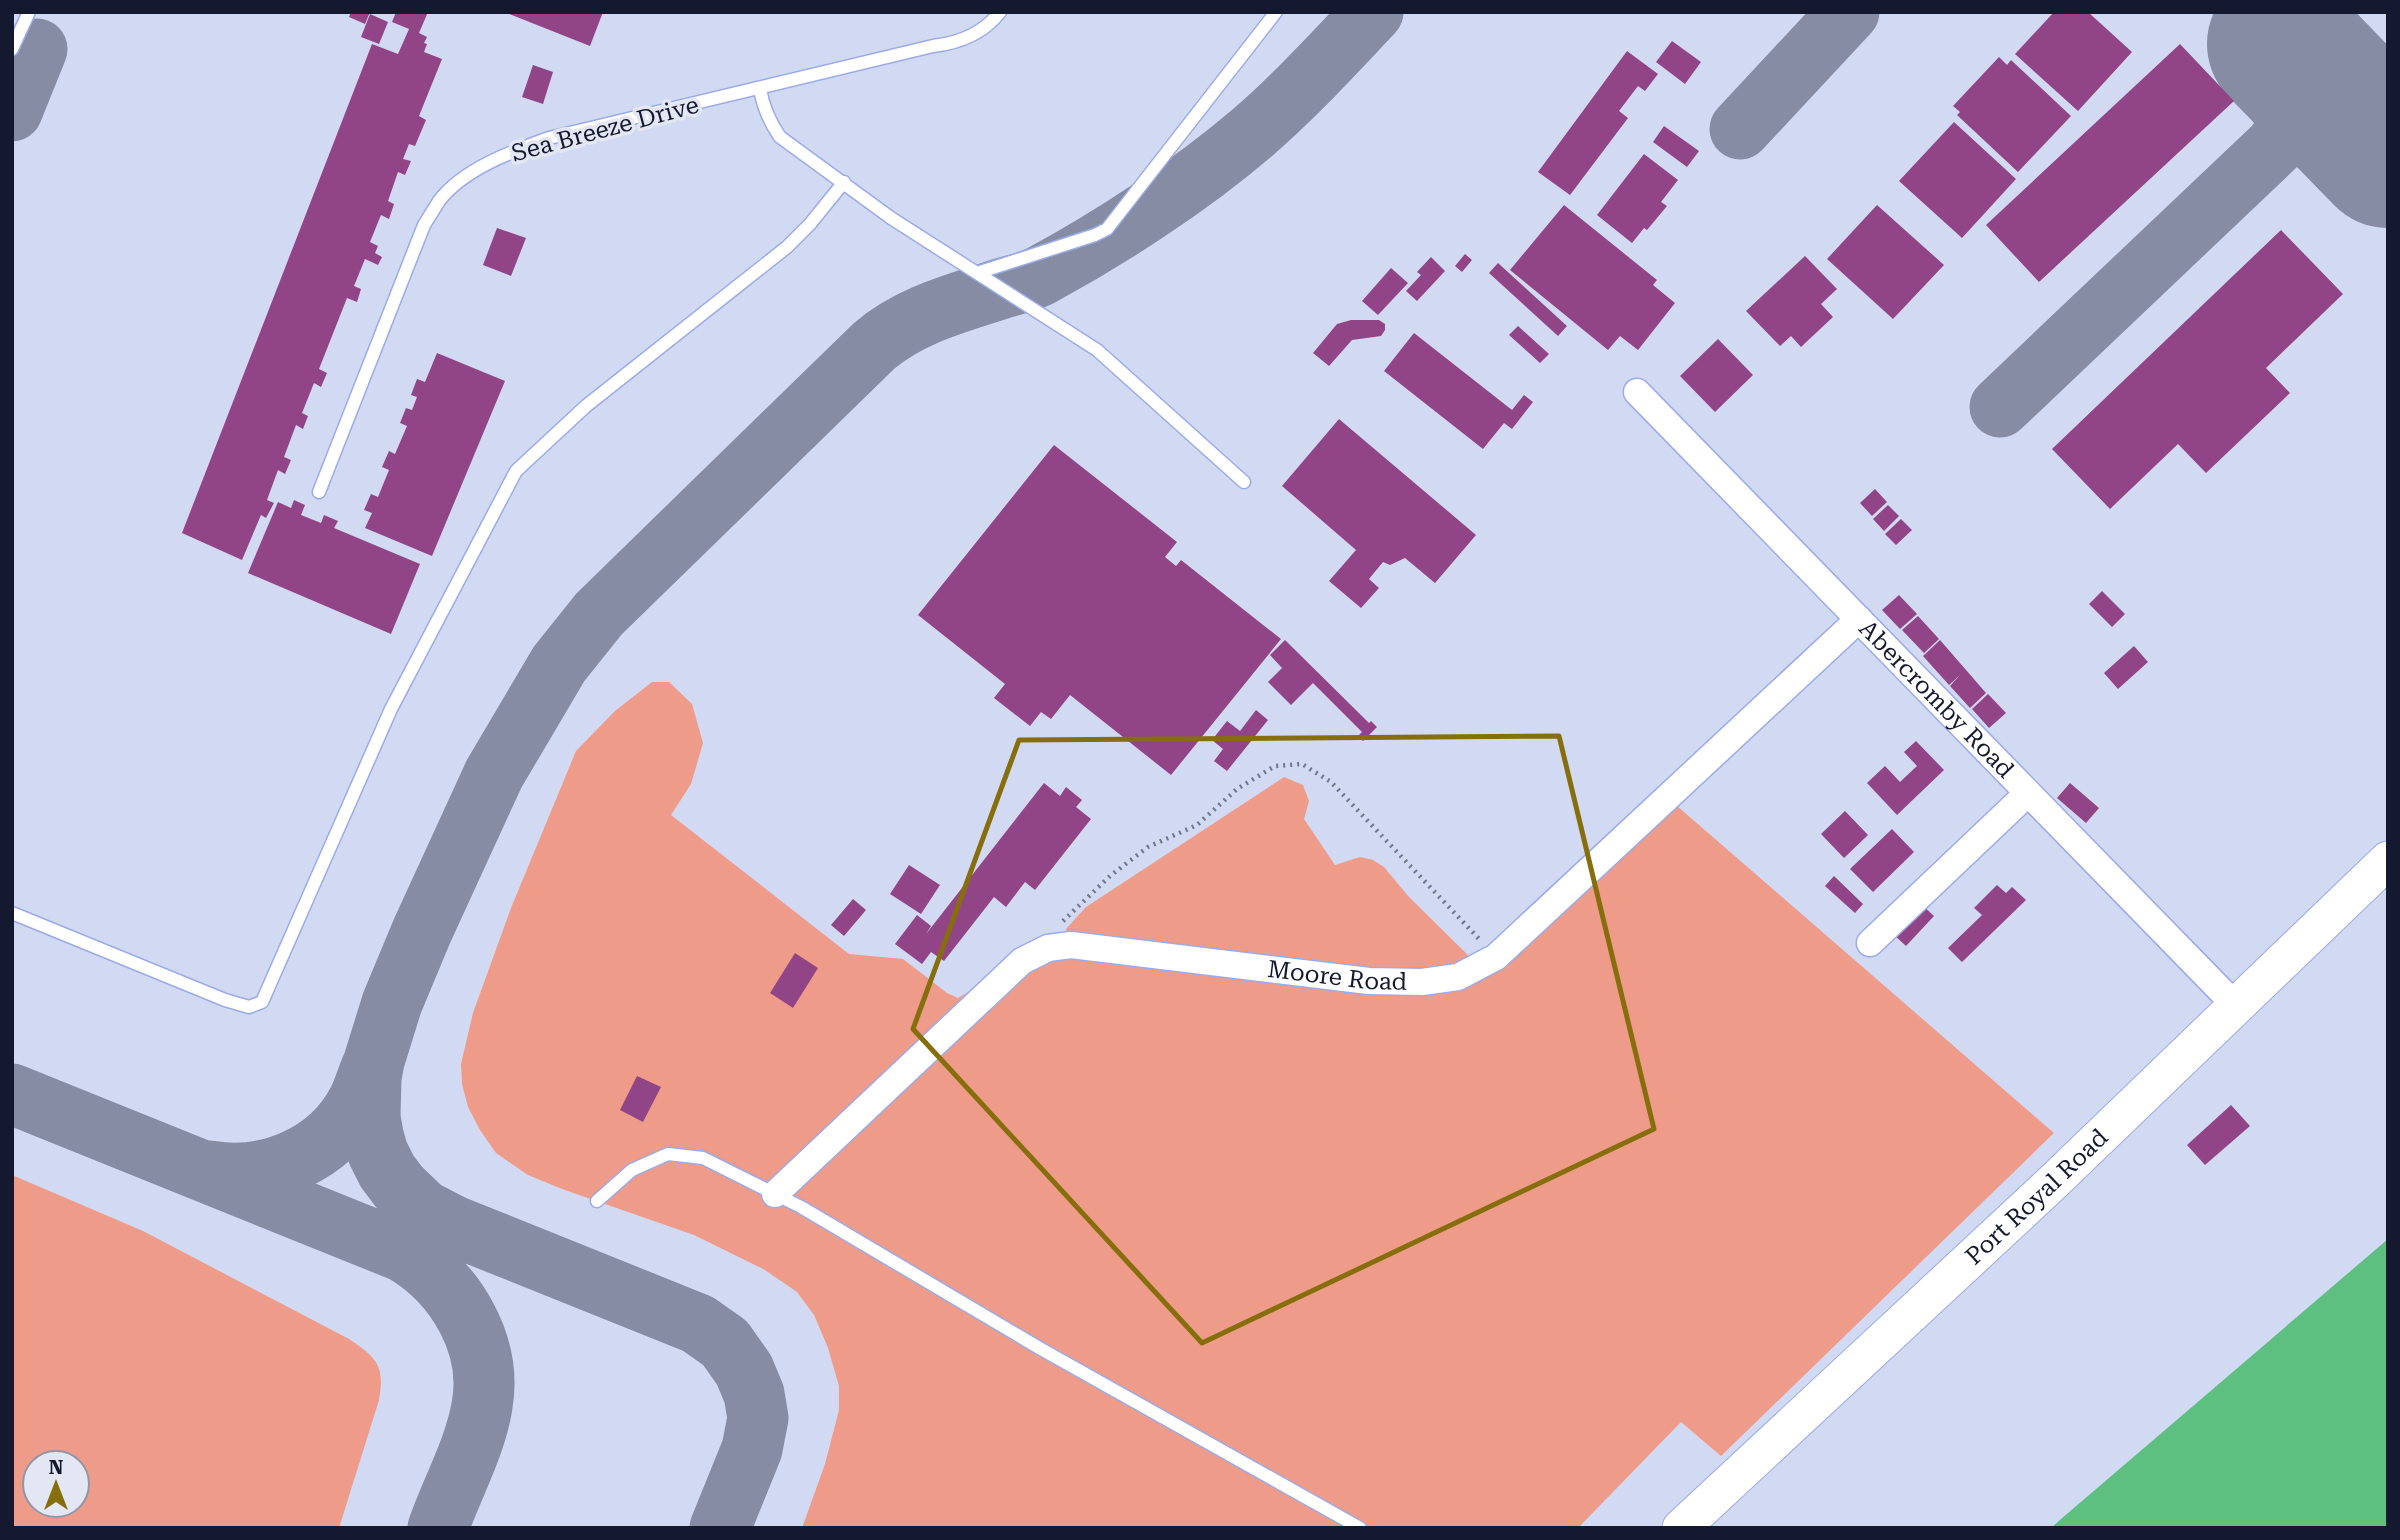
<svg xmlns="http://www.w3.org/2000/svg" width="2400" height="1540" viewBox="0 0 2400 1540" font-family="'Roboto Serif',serif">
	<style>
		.green { fill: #ef9b89; fill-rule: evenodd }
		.water { fill: #5dc080 }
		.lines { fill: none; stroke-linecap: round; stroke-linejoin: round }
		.taxiway { stroke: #868ca4; stroke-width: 61 }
		.runway { stroke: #868ca4; stroke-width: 150 }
		.building { fill: #924586 }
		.lane-casing { stroke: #9babe9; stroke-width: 15 }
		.street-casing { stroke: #9babe9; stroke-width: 29 }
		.secondary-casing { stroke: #9babe9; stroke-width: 39 }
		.path { stroke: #71768f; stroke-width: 4.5; stroke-dasharray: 2 5; stroke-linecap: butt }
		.lane { stroke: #fff; stroke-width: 12 }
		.street { stroke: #fff; stroke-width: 26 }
		.secondary { stroke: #fff; stroke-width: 37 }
		.marked { fill: none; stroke: #866e0c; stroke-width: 5; stroke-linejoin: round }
		.labels { text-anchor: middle; stroke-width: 7; stroke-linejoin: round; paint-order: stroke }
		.street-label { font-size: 24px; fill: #151930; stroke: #e3e7f4 }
	</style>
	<rect width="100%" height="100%" fill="#d2d9f3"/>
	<!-- green -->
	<path class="green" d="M652,682H669L692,704L703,743L691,784L671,815L849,954L903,959L947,993L958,998L1022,961L1070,945L1066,929L1086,907L1284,777L1303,785L1309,801L1304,819L1335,865L1360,857L1373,860L1384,867L1409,897L1479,966L1669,799L2054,1133L1721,1456L1681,1422L1578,1528H802L825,1464L839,1410V1386L828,1348L814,1315L797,1292L765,1270L694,1235L562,1189L528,1175L496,1153L480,1130L468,1107L462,1084L461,1064L473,1013L511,908L576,751L615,711Z
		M12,1175L143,1231L349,1339C377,1358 385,1365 379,1400L339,1528H12ZM35,1463H77V1505H35Z"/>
	<!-- water -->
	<path class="water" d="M2388,1239V1528H2051L2061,1519Z"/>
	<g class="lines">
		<!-- taxiway -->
		<path class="taxiway" d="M12,111L37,49
			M1740,129L1849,12
			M2000,407L2275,146C2299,116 2307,78 2283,44C2274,33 2262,23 2253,12
			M12,1094L404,1252C456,1283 493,1345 482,1406C475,1448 452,1488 438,1528
			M210,1171C267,1181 330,1155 358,1101C364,1090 367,1077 372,1066
			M720,1528L752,1449L758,1418L754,1394L744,1370L725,1343L698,1324L454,1226L423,1210L399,1187L387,1171L378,1153L373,1135L370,1117L371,1078L374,1061L392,1003L422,931L494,774L559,664L599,614L874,346C910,315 955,304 1000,289C1013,285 1028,282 1040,276C1112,237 1190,186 1252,133C1295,96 1334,53 1373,12"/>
		<!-- runway -->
		<path class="runway" d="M2282,44L2388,153"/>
	</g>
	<!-- building -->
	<path class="building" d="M351,12H370L365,24L349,17Z
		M396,12H428L419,33L427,37L424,43L427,44L424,52L442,59L419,116L426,120L415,146L409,144L403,159L411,161L405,175L398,172L388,201L394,204L389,219L381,215L370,242L378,246L375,253L382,257L378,265L365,259L354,286L361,289L357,302L347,298L319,369L327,373L321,387L314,383L302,413L308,416L303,429L296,425L284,457L291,460L285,474L278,470L267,500L274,503L266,518L261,515L242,560L182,533L372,44L398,54L409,29L392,22Z
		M504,12H603L590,46Z
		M2054,12H2088L2132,52L2078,111L2015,54Z
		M370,14L388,22L379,44L361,37Z
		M1672,41L1701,62L1685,84L1656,62Z
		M2180,44L2234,101L2039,282L1986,225Z
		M1627,51L1658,74L1645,91L1638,86L1619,111L1628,118L1570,195L1538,172Z
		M1999,57L2007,65L2011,60L2071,116L2018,172L1957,115L1960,112L1953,106Z
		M533,65L553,72L543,104L522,97Z
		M1954,122L2016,179L1962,238L1899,181Z
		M1664,126L1699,151L1687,167L1653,142Z
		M1644,154L1678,180L1661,202L1667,206L1647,230L1644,228L1632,243L1597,215Z
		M1564,205L1657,280L1653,285L1675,303L1638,350L1620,336L1608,350L1510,270Z
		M1877,205L1944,265L1893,319L1827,259Z
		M497,228L526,238L511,276L483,265Z
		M2281,230L2343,294L2266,368L2290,393L2206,473L2178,444L2110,509L2052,449Z
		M1465,254L1472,260L1462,272L1455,266Z
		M1805,256L1837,289L1821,304L1833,317L1801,347L1791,336L1780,346L1746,311Z
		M1431,257L1445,271L1417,301L1406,291L1421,275L1417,272Z
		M1498,263L1567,326L1558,336L1489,273Z
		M1391,268L1408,283L1378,315L1362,301Z
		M1351,320H1379L1385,324V330L1381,336L1352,340L1329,366L1313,353L1337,324Z
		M1518,326L1549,354L1540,363L1509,335Z
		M1414,333L1512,410L1524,395L1533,402L1512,429L1504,423L1483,449L1384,371Z
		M1718,339L1753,375L1715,412L1680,376Z
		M437,353L505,381L432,556L365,528L372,513L364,510L371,494L378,497L389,470L382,467L389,451L395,454L407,426L400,423L406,408L412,410L417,397L411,395L417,379L425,382Z
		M1339,419L1476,535L1435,583L1405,558L1390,565L1383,562L1369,579L1379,588L1361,608L1329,581L1356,550L1282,486Z
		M1054,445L1177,542L1165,557L1176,566L1181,560L1281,639L1171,775L1070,695L1051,719L1041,712L1030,726L994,698L1005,684L918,615Z
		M1875,489L1887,502L1872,516L1860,503Z
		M294,500L305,505L301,515L321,523L324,515L338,521L334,528L420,564L391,634L248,573L278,502L291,508Z
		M1888,505L1899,516L1884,531L1873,519Z
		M1901,519L1912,530L1896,545L1885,534Z
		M2102,591L2125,614L2112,627L2089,604Z
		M1899,595L1917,614L1900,629L1882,610Z
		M1918,616L1939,639L1924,653L1902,630Z
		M1285,640L1369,723L1371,721L1377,727L1363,741L1358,736L1362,732L1313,683L1291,705L1268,682L1282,668L1270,655Z
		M1940,640L1986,693L1970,708L1950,686L1960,675L1949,685L1923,656Z
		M2134,646L2148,662L2118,689L2104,673Z
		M1988,694L2006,713L1989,728L1972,709Z
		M1256,710L1268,720L1227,771L1214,761L1223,749L1212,740L1227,721L1240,731Z
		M1916,741L1944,770L1897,815L1867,783L1885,766L1900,782L1917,766L1904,752Z
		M1044,783L1060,796L1066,787L1082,800L1076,807L1091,819L1035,890L1025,882L1006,907L994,897L944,961L931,952L922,964L895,944L917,915L931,926L926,934Z
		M2070,783L2099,808L2086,823L2057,798Z
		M1845,811L1868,835L1844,858L1821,834Z
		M1892,829L1914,852L1873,892L1850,869Z
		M909,865L940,885L921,914L890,894Z
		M1834,876L1863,904L1855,913L1825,886Z
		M1997,885L2006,893L2012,887L2026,900L1962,962L1948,948L1982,915L1974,908Z
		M853,899L866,910L844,936L831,925Z
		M1921,904L1934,916L1906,946L1893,934Z
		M795,953L818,968L793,1008L770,993Z
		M637,1076L661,1087L643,1122L620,1110Z
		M2231,1105L2250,1126L2205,1165L2187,1145Z"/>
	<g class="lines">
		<defs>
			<path id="lane" d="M12,49L29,12
				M760,89C763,107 769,121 780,137L891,218L1097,350L1244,482
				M977,273L1095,235L1107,229L1276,12
				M319,492L424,225C429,217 434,209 439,201C463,169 513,151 549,138L933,46C959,43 983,34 1000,12
				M12,913L225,1000L249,1007L262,1002L391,709L516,471L586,406L787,247L810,224L844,182
				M597,1201L632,1170L668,1154L703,1158L801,1207L1041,1349L1360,1528"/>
			<g id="street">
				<path id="s1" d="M1637,392L2236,1006"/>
				<path d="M1870,943L2028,793"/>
				<path id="s2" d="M775,1194L1022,961L1048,948L1071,945L1369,981L1422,982L1458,977L1496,957L1859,619"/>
			</g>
			<g id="secondary">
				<path id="s3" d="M1681,1528L2049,1186L2388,860"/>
			</g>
		</defs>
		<!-- lane casing -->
		<use href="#lane" class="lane-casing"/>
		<!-- street casing -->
		<use href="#street" class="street-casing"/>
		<!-- secondary casing -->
		<use href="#secondary" class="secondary-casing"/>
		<!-- path -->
		<path class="path" d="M1063,921L1110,876L1148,847L1197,825L1237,789L1275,766L1302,764L1331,782L1481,941"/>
		<!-- lane -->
		<use href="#lane" class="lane"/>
		<!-- street -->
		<use href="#street" class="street"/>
		<!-- secondary -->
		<use href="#secondary" class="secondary"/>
	</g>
	<!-- marked area -->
	<path class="marked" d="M1559,736L1654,1129L1202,1343L913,1029L1019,740Z"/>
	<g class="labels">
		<!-- street labels -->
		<g class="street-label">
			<text transform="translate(605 129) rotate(-15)" y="8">Sea Breeze Drive</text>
			<text dy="8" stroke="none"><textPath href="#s1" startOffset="429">Abercromby Road</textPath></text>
			<text dy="8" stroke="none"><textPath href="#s2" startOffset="660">Moore Road</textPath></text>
			<text dy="8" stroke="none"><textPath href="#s3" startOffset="486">Port Royal Road</textPath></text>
		</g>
	</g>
	<!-- border -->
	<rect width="2400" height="1540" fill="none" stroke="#151930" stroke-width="28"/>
	<!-- north arrow -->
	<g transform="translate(56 1484)"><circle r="33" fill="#e3e7f4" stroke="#9195a6" stroke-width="2"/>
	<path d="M0-5L12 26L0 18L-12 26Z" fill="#866e0c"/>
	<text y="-10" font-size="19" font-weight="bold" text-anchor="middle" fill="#151930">N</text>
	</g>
</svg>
